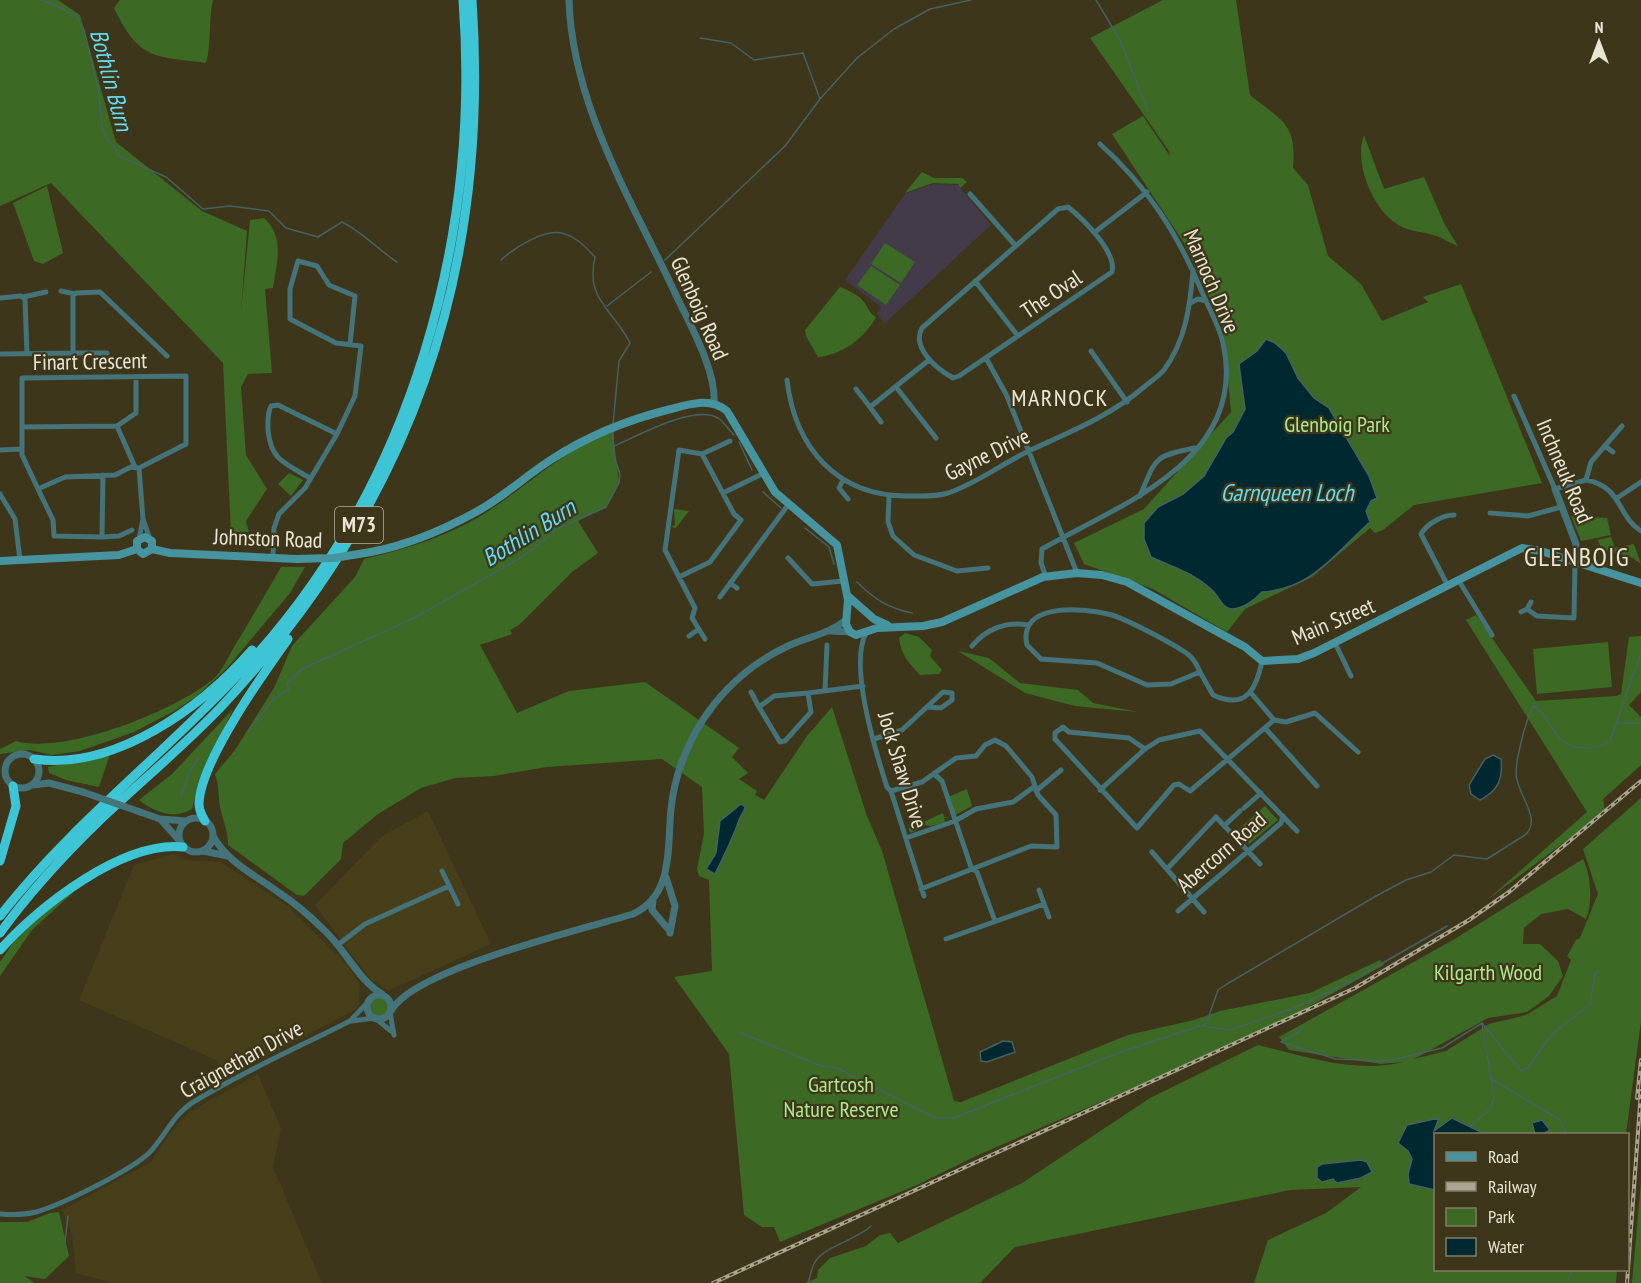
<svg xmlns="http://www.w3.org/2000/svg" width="1641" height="1283" viewBox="0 0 1641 1283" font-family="'PT Sans Narrow',sans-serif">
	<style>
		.built { fill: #473e1a }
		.education { fill: #433a4a }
		.green { fill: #3c6924 }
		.water { fill: #002830; stroke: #466162; stroke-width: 1.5 }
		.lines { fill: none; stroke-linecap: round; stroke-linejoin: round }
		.stream { stroke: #466162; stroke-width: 1.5 }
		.minor { stroke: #44737a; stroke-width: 5 }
		.tertiary { stroke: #44737a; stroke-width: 7 }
		.secondary { stroke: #46949f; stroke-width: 8 }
		.motorway { stroke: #3dc5d6; stroke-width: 9 }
		.rail-casing { stroke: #aaa591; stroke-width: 4 }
		.rail { stroke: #3e361a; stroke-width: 1.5; stroke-dasharray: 4.5; stroke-linecap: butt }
		.tertiary-bridge { stroke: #44737a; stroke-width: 7 }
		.secondary-bridge { stroke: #46949f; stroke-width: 8 }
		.labels { text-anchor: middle; stroke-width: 4.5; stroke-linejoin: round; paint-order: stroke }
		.shield { fill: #3e361a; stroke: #b6b19e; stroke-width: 1.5 }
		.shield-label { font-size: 21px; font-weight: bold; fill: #eae6d6 }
		.street-label { font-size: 22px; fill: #eae6d6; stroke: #3e361a }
		.park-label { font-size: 22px; fill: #a9ec8b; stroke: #3e361a }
		.water-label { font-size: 24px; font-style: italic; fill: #5fdef7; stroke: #3e361a }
		.neighbourhood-label { font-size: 24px; letter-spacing: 1.5px; fill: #eae6d6; stroke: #3e361a }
		.quarter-label { font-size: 26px; letter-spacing: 1.5px; fill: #eae6d6; stroke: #3e361a }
	</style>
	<rect width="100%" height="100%" fill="#3e361a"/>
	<!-- built -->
	<path class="built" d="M428,811L491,944L388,991L369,978L315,905L382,836Z
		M174,854L187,860L220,862L288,906L348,966L360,986L359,1005L353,1011L226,1077L216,1060L79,1000L134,865Z
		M258,1074L281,1128L273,1167L322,1283H112L76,1273L72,1235L62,1210L151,1162L168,1136L189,1112Z"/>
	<!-- education -->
	<path class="education" d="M933,184L958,185L991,225L884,324L877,313L881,307L845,280L905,194Z"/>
	<!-- green -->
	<path class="green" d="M0,0H58L80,15L116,142L202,211L247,231L241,312L250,220L264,218C285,237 277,262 273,288L265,289L272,373L248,374L241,387L246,455L267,489L246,521L249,532L231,533L223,363L51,183L0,206Z
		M120,0H213C208,21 212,43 206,63C153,56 139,60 114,8Z
		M1163,0H1236L1250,95C1282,121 1297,123 1293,168L1308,185L1328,256L1361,284L1382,321L1428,302L1423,297L1461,284L1542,483L1414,505L1383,530L1375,533L1370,528L1312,577L1245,609L1227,632L1153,589L1084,564L1074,543L1144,509L1231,412L1223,327L1184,243L1112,134L1143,116L1170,156L1169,151L1090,38Z
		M1364,135L1384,189L1424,177L1445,225L1458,246C1449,243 1442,237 1433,235C1423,232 1411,231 1402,227C1374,214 1353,163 1364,135Z
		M922,172L934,178H962L967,182L960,188L958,184L933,183L905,193Z
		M47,186L63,253L43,264L34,261L13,203Z
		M885,243L915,262L901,283L871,264Z
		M871,266L900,285L886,305L857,285Z
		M840,287C849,290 862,297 866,305C870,311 869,313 876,317C865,338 842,355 818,357L806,336L805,330Z
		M613,432L619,483L606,507L578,521L598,553L572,572L519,625L510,630L512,634L480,645L517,713L569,691L645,682L739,748L732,757L748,773L739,779L757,791L755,795L764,800L807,736L832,707L867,816L882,851L954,1101L961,1102L1128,1035L1194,1020L1220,1011L1310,993L1380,960L1384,965L1299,1012L1184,1066L978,1155L917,1185L780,1242L774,1227H762L744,1215L729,1054L674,977L712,971L709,880L699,876L697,869L704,834L702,787L662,759L547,767L494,776L455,778L421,788L378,814L343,843L341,859L304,896L297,895L228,845C228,829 223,822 220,807C218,795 219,786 215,774L235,750L274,688L292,646L355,577L364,559C403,550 442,538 477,518C523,491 562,449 613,432Z
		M289,473L303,480L291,496L278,484Z
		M674,509L689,511L676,528L671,527L675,525Z
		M1571,516L1607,518L1611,535L1581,541Z
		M1611,537L1615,548L1634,544L1641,564L1633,558L1601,549L1598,540Z
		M281,567H305L290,593L227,668L197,696L176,710L134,732L80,751L52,755L30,750L0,754V749L16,741C65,755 174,711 212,680C223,671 230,653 237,642C252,617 267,592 281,567Z
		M1476,615L1536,701L1616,696L1621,694L1629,637L1641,636V692L1629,705L1641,717V765L1603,799L1605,812L1487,900L1587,812L1466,620Z
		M905,633L919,637L932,650L930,656L942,670L939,674L920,675C909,663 901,655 899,638Z
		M1608,642L1612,687L1537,694L1533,649Z
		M958,651L989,658L1020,683L1078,690L1093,703L1138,712L1075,706L1025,693Z
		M233,709L198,784L192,809C174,820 154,812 139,800L172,774Z
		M110,754L99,787L66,780L49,773L48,767Z
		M967,789L972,806L955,815L948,797Z
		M1641,798V1021L1626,1134H1436V1270H1617L1616,1283H1254L1268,1240L1326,1213L1361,1187L1290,1190L1015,1247L980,1283H805L817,1278L818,1270L830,1258L866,1246L880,1235L890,1233L898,1243L1022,1183L1150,1098L1258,1045C1304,1056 1356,1074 1403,1062L1381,1064L1289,1050L1279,1037L1453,940L1583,859C1591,875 1593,903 1586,919L1568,909L1541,914L1524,928L1523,944H1540L1558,961L1563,976L1549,996L1527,1012L1488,1018L1414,1059L1446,1051L1489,1024L1526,1015L1557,996L1571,960L1567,956L1576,940L1580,938L1598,894L1583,849Z
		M1265,806L1278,820L1249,844L1238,830Z
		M943,813L944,817H950L944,818L945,822L931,826L926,825L911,833L908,829Z
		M76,890L32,930L0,976V962L13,943L53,901Z
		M370 1007a9 9 0 1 1 18 0a9 9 0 1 1-18 0Z
		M1641,1181V1283H1632Z
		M59,1212L69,1256L45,1279L24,1276L35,1283H0V1222H27L50,1213Z"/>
	<!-- water -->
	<path class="water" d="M1266,339L1275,343L1286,353L1298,378L1314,398L1329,408L1369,476L1377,498L1371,501L1366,511L1370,522C1336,552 1313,589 1262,592C1256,599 1242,610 1231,609C1222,608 1218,595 1212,590C1194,573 1173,567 1151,557L1144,539V523L1158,507L1183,494L1204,476L1226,438L1233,432L1245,409L1239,364L1257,351Z
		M1493,755L1501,759C1503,779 1498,791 1480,800L1471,794L1469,785L1485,759Z
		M741,804L745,807C744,813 741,814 739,820C733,838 724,856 715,874L706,869L716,853L720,821Z
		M1003,1041L1012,1042L1015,1052L987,1062L981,1061L980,1052Z
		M1439,1118L1434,1131L1452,1118L1481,1132L1480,1134H1436L1435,1190L1409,1184L1408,1174L1412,1159L1408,1151L1398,1143L1407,1125Z
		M1542,1120L1550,1130L1543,1134H1535L1532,1123Z
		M1361,1160L1367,1162L1372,1172L1361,1178L1337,1183L1333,1179L1322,1182L1317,1178V1167L1322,1164Z"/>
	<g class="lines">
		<!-- stream -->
		<path class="stream" d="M42,0L76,15L84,30L99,93L102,128L107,140L115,147L119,156L166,177L203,209L230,206L269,211L286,228L318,237L342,222C364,233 377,249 397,262
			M1096,0L1120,40L1148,111
			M700,38L731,43L754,60L803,53L820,99
			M501,260C514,248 546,227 565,234C578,238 586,248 595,257C585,300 613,309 630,343L619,361L613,424
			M665,260L785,146L820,99L857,58L894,29L930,9L971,0
			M607,306L651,272
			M739,442L752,470
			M614,446C638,436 694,404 718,418C724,422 729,430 734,435
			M763,492L781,508
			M805,528L829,547L834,564
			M857,582C874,599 888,608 912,613
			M1618,723H1641
			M248,731L273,700L289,689L287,684L302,669L414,618L522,557L559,528L606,507L619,483L620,474L613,453V432
			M181,795L190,771L198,759
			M1202,1026L1230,1030L1294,1008L1353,980L1447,926
			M1302,1030L1281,1042L1336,1059L1387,1061L1442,1048L1482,1023L1521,1071L1528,1068L1551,1035L1590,1004L1595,973L1599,971
			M739,1032L821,1066L837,1068L935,1118H954L1118,1053L1206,1024L1218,990L1227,984L1376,896L1406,880L1431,872L1454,855L1487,859L1525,835C1543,819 1517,795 1516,774C1516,759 1526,717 1534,706C1547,714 1550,728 1560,739C1572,751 1598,750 1610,741L1641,652
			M1490,1078L1560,1120L1567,1134
			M1471,1126L1491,1108L1494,1096L1482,1024
			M65,1242L68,1216
			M1569,1279L1572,1270
			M808,1283C810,1277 811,1270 814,1264C821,1247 857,1240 871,1226"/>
		<!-- minor -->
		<path class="minor" d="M970,194L1015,245
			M1068,207C1083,219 1117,252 1112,272L959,376L953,378C937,369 911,348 922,328L1058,209Z
			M1095,232L1147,192
			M975,281L1018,336
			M61,291L75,294
			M23,297L46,292
			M0,298L21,296L25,299L27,354
			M1190,303L1198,299L1206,301
			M1091,351L1127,402
			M73,353H107
			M0,354L73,353V295L76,293L100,292L167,356
			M986,358L1007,396L1077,573
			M787,380C795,448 837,496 907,496C921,496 935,497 948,493C978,483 1004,462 1033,449C1072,431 1110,416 1144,387C1150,382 1159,376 1164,370C1186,340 1190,306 1193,270
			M896,387L936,438
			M856,389L870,407L929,360
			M1514,396L1555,489L1586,480L1591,462L1622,426
			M870,407L881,422
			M22,427L117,426
			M337,434L355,396L361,346L336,343L290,319V289L298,261L317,266L329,285L355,296L350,344
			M1605,446L1613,452
			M0,450L22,449
			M702,454L730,441
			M135,467L117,426L136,413V377
			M139,468L131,467L115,475L65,477L38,489L22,455V378L186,376V444L139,468L143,519
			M843,480L839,488L848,499
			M1586,480C1623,487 1616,515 1641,531
			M38,489L53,520L54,536L102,537L103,475
			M723,493L762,474
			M0,494L15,519L20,560
			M889,496L888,522L893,536L914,555L957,571L988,568
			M1140,496C1156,459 1152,456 1195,448
			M1617,498L1641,482
			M1490,513L1528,516L1561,507
			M102,537L119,536L132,530
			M139,539L143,519L150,539
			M273,557L274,528L279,514L305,488L337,434L278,405L271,406C267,414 268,421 268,430C271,461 285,463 310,478
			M788,558L812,584L843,581
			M679,577L710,562L741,520L734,514L702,454L679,450L665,550L695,608L692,618L705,639
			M1046,577L1041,563L1042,549C1122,503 1249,460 1223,343C1219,325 1209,309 1202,292C1178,234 1147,186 1100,144
			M1459,581L1492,635
			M730,583L737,588
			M1448,586L1421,534C1427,524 1442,515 1454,515
			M720,597L788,505
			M1527,609L1537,616L1574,618L1575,562
			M1521,612L1527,609L1531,602
			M866,633C849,665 876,753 887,787L891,791L924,896
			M689,636L699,629
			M1335,643L1351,676
			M972,646C986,629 1006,621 1028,625
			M1200,672C1198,667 1195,661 1190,656C1180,647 1123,617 1108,614C1083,608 1017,602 1027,645L1041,659L1097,663L1147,685L1171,684L1200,672L1213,695C1246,710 1256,690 1262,661
			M825,691L827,645
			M751,692L759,707
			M808,693L774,696L759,707L780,742L785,741L811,712L808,693L863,686
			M1251,693L1274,720
			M1274,720L1286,722L1315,713L1358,752
			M1265,728L1317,786
			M874,739L902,730L943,692L952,693V700L941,708L927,707
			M1145,749L1129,738L1069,732L1063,727L1055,733V739L1137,828L1174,785L1179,784L1190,791L1274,720
			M934,774L942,781L971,867L977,872L995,921
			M1100,790L1145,749L1159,740L1200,731L1297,831
			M891,791L922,782L956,758L976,756L985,745L995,740L1006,746L1032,777L1038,795L1056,815L1057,847L1031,846L921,889
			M1036,791L1061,770
			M1244,808L1261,793
			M1225,825L1240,811
			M906,838L955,821L976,809L1013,802L1035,786
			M1152,852L1204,912
			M1167,869L1216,817L1260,864
			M442,871L458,904
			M1039,890L1049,917
			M1178,911L1281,823L1283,816
			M946,939L1044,904
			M339,944L365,924L449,886
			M390,1012L394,1035
			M375,1018L391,1031
			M352,1021L374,1018
			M0,1214C13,1215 24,1215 36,1212C61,1205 132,1170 150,1152C166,1135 173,1114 195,1101C244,1071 299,1047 350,1021L367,1003"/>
		<!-- tertiary -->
		<path class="tertiary" d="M569,0C572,105 632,201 675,293C689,323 717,371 714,404
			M1555,489L1576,544L1575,562
			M830,631L850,632
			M5 771a17 17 0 1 1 34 0a17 17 0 1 1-34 0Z
			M33,785L49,783L83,792
			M140,812L160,819L186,821
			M179 835a17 17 0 1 1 34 0a17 17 0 1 1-34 0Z
			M162,821L178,839
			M213,836C227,862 255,875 278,892C295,903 310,916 324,930C345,949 358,980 382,994
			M203,851L228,856
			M666,877L675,906L670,933
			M653,901L652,910L669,930
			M367 1007a12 12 0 1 1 24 0a12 12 0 1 1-24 0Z
			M391,1011C413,969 584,929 633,914C674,895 667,848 671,809C673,790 678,770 686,752C705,706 742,667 788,646C807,637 829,634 846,620"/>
		<!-- secondary -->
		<path class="secondary" d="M137,549V541L145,537L152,541V549
			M137,549L143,554L152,549
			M152,549L170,553L296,559
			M371,552C407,545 441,531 474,513C501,499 523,478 549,461C587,436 626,420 671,409C690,404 710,397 727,411L775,492L837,545L848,600L846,624L850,632L856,635L877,628L923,626L942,622L1043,577L1077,573L1102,575L1127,582L1245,647L1262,661L1298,659L1314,653L1522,548L1541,551L1641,583
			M0,561L119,555L137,549
			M849,597L874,619L887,625"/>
		<!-- motorway -->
		<path class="motorway" d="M34,759C115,771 202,707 252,650
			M205,821C202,816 199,811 199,804C200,762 263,674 288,639
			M0,861L16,806L13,786
			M0,916C73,822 169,751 249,663C412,485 481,238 463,0
			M0,933C29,893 63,856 98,822C139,783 183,747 222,706C410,505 491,274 472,0
			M0,950C38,907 122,841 183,847"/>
		<defs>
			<path id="rail" d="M1637,1098L1641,1060
				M713,1283L1355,988L1469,920L1509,892L1641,781
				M1627,1283L1641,1091"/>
		</defs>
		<!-- rail casing -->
		<use href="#rail" class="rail-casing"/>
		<!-- rail -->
		<use href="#rail" class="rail"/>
		<!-- tertiary-bridge -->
		<path class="tertiary-bridge" d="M83,792L140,812"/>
		<!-- secondary-bridge -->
		<path class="secondary-bridge" d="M296,559L334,558L371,552"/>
	</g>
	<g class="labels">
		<!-- shield labels -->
		<rect class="shield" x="335" y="507" width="48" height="36" rx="4.5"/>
		<g class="shield-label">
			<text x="359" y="532">M73</text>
		</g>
		<!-- street labels -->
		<g class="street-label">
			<text transform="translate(1212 281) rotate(67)" y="8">Marnoch Drive</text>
			<text transform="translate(1051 294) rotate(-34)" y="8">The Oval</text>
			<text transform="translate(700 308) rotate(66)" y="8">Glenboig Road</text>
			<text transform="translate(90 361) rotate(-1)" y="8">Finart Crescent</text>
			<text transform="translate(987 454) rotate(-26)" y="8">Gayne Drive</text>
			<text transform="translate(1565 471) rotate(67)" y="8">Inchneuk Road</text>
			<text transform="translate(268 538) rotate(2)" y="8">Johnston Road</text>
			<text transform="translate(1333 621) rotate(-23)" y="8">Main Street</text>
			<text transform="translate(903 770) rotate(73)" y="8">Jock Shaw Drive</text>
			<text transform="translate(1221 852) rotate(-41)" y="8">Abercorn Road</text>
			<text transform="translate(241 1059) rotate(-29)" y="8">Craignethan Drive</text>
		</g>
		<!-- park labels -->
		<g class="park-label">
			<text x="1337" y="432">Glenboig Park</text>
			<text x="1488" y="980">Kilgarth Wood</text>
			<text x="841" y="1092">Gartcosh<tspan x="841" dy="25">Nature Reserve</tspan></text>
		</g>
		<!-- water labels -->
		<g class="water-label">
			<text transform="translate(111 80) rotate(75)" y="8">Bothlin Burn</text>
			<text x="1287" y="501">Garnqueen Loch</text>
			<text transform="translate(529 533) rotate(-32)" y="8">Bothlin Burn</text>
		</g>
		<!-- neighbourhood labels -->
		<g class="neighbourhood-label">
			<text x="1060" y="406">MARNOCK</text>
		</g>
		<!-- quarter labels -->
		<g class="quarter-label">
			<text x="1577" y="566">GLENBOIG</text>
		</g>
	</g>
	<!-- legend -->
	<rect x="1434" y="1133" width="195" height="138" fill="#3e361a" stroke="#837c65" stroke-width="1.5"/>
	<rect x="1446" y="1152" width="30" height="9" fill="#46949f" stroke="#837c65" stroke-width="1.5"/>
	<text x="1488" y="1163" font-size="18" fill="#eae6d6">Road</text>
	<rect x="1446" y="1182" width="30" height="9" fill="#aaa591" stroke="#837c65" stroke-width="1.5"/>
	<text x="1488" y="1193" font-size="18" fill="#eae6d6">Railway</text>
	<rect x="1446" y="1208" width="30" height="18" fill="#3c6924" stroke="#837c65" stroke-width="1.5"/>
	<text x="1488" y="1223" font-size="18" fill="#eae6d6">Park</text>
	<rect x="1446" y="1238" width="30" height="18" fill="#002830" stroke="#837c65" stroke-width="1.5"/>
	<text x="1488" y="1253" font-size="18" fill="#eae6d6">Water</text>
	<!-- north arrow -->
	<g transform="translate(1599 42)" stroke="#3e361a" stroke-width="4.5" paint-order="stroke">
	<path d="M0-4.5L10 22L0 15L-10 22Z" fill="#eae6d6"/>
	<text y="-9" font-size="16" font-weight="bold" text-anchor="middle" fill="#eae6d6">N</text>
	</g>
</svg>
